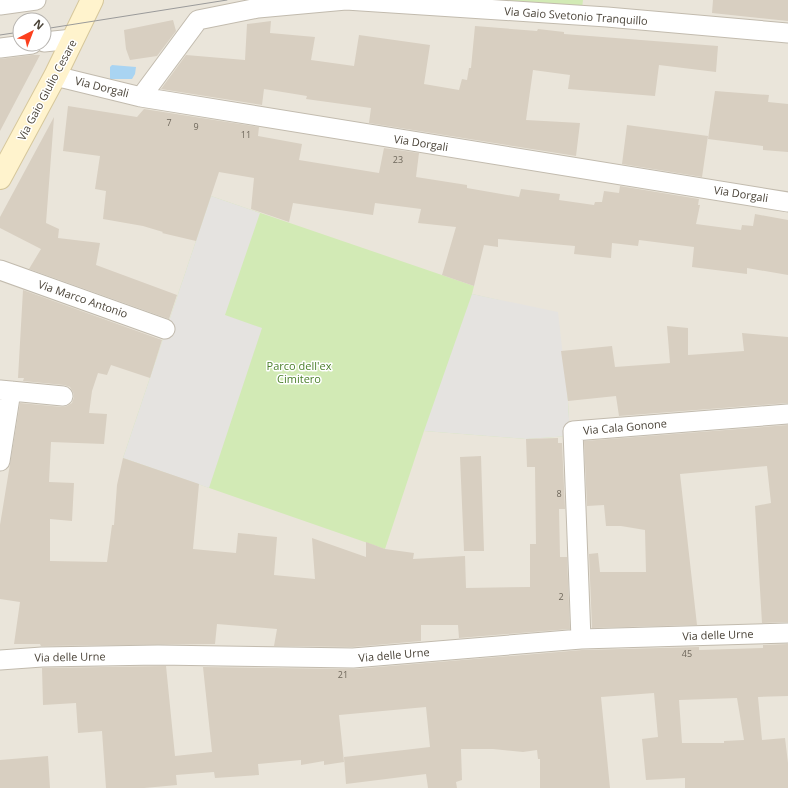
<svg xmlns="http://www.w3.org/2000/svg" width="788" height="788" viewBox="0 0 788 788" font-family="'Open Sans',sans-serif">
	<style>
		.residential { fill: #eae5da; fill-rule: evenodd }
		.green { fill: #d2eab5 }
		.parking { fill: #e5e3e0 }
		.water { fill: #a9d4f2 }
		.building { fill: #d8cfc1; fill-rule: evenodd }
		.lines { fill: none; stroke-linecap: round; stroke-linejoin: round }
		.street-casing { stroke: #c2bbae; stroke-width: 21 }
		.secondary-casing { stroke: #d6c79b; stroke-width: 24 }
		.street { stroke: #fff; stroke-width: 19 }
		.secondary { stroke: #fff3cd; stroke-width: 22 }
		.tram { stroke: #9a9a9a; stroke-width: 1 }
		.labels { text-anchor: middle; stroke-width: 3; stroke-linejoin: round; paint-order: stroke }
		.number-label { font-size: 9px; fill: #6e675b }
		.street-label { font-size: 11px; fill: #4b4439; stroke: #fff }
		.park-label { font-size: 11px; fill: #4a7f2a; stroke: #fff }
	</style>
	<rect width="100%" height="100%" fill="#f6f3ec"/>
	<!-- residential -->
	<path class="residential" d="M0,0H788V788H0ZM20,20H44V44H20Z"/>
	<!-- green -->
	<path class="green" d="M453,0H583L582,8Z
		M211,196L474,286L472,294L499,300L561,351L568,401L570,436L526,439L424,431L385,549L123,458Z"/>
	<!-- parking -->
	<path class="parking" d="M211,196L260,213L225,315L262,328L209,488L123,458Z
		M472,294L558,312L568,401L570,436L526,439L424,431Z"/>
	<!-- water -->
	<path class="water" d="M112,65L136,67L135,74L132,79H110V67Z"/>
	<!-- building -->
	<path class="building" d="M713,0H788V21L712,13Z
		M173,20L176,31L157,56L130,60L126,49L124,30Z
		M271,21L270,33L315,37L311,60L354,66L359,35L430,45L424,84L459,90L462,79L467,80L469,68H471L475,26L537,31L538,29L564,32V34L718,46L716,72L659,65L655,96L568,89L570,75L533,70L526,120L580,123L576,156L369,123L371,108L306,99L307,96L264,89L262,105L161,89L186,55L245,60L247,24Z
		M32,55H40L0,131V59Z
		M715,91L769,95L768,102L788,104V152L763,150V146L708,139Z
		M68,106L137,117L144,109L259,127L258,136L302,144L299,160L379,173L384,148L419,153L416,177L467,185V188L519,197L521,189L560,194L559,200L594,205L595,202H602L604,191L619,193L620,186L699,199L698,205H700L696,224L741,230L742,225L753,226L755,214L788,220V275L747,268V274L692,267L694,247L639,240L638,246L612,243L611,258L574,254L575,246L498,239V247L484,245L474,286L442,275L456,227L418,223L421,209L375,203L373,215L293,203L289,222L251,209L254,178L219,172L196,241L162,233L163,232L143,226L103,219L106,191L95,189L100,156L63,151Z
		M54,117L46,223L59,229L58,238L100,243L96,265L177,295L169,319L29,269L41,249L0,228V217Z
		M627,125L708,136L702,177L622,164Z
		M23,290L162,340L150,378L111,365L107,375L98,373L92,391L89,413L107,414L104,444L51,442L49,482L74,483L72,521L50,519V561L107,562L112,525H114L117,485L123,458L199,484L193,549L236,553L238,533L277,537L274,575L315,579L312,538L366,557V542L385,549L414,553L413,559L465,556L466,588L530,587V544H536L535,467H527L526,439L558,438V443H562L565,509H559L560,557H567L570,629L459,638L458,625H421V641L353,647L274,646L277,629L217,624L215,644L41,646L40,644H14L20,602L0,599V525L20,403L62,407L67,406L72,403L74,397L73,392L70,387L64,385L23,381L24,378H18Z
		M667,326L688,328V355L744,351L742,333L788,337V403L619,416L616,396L568,401L561,351L612,346L615,367L670,363Z
		M788,425V622L762,623L755,506L771,503L767,466L680,474L697,625L592,628L589,554L598,553L600,572H646L645,530L621,526H606L604,505L587,506L584,441Z
		M481,456L484,551H464L460,457Z
		M788,644V696L758,697L762,740L785,738L788,763V788H685V778L646,780L642,739L658,737L654,693L601,697L610,788H540V759H538L537,750L523,752L493,749H461L462,780L456,782L457,788H428L426,774L346,784L344,757L430,747L426,707L339,715L344,762L324,765V761L301,765V760L258,764L259,775L215,778L214,772L176,775L177,785L144,788H106L102,731L78,733L76,703L43,705L42,668L166,666L175,756L212,752L203,667L354,669L582,650L699,647V650L763,648V645ZM737,698L744,740L724,741V743H682L679,700Z
		M48,756L50,788H0V760Z"/>
	<g class="lines">
		<defs>
			<path id="street" d="M0,5L36,0
				M44,42L73,39
				M0,48L32,44
				M55,76L141,97L788,202
				M141,97L198,20L258,8L346,0L607,17L788,33
				M0,270L165,329
				M0,390L63,396
				M0,461L11,391
				M581,639L573,431L788,414
				M0,660L42,657L158,655L353,658L581,639L788,633"/>
			<path id="secondary" d="M0,178L55,76L92,0"/>
		</defs>
		<!-- street casing -->
		<use href="#street" class="street-casing"/>
		<!-- secondary casing -->
		<use href="#secondary" class="secondary-casing"/>
		<!-- street -->
		<use href="#street" class="street"/>
		<!-- secondary -->
		<use href="#secondary" class="secondary"/>
		<!-- tram -->
		<path class="tram" d="M44,29L227,0
			M0,35L20,32"/>
	</g>
	<g class="labels">
		<!-- number labels -->
		<g class="number-label">
			<text x="169" y="126">7</text>
			<text x="196" y="130">9</text>
			<text x="246" y="138">11</text>
			<text x="398" y="163">23</text>
			<text x="559" y="497">8</text>
			<text x="561" y="600">2</text>
			<text x="687" y="657">45</text>
			<text x="343" y="678">21</text>
		</g>
		<!-- street labels -->
		<g class="street-label">
			<text transform="translate(576 16) rotate(4)" y="4">Via Gaio Svetonio Tranquillo</text>
			<text transform="translate(102 87) rotate(14)" y="4">Via Dorgali</text>
			<text transform="translate(47 90) rotate(-62)" y="4">Via Gaio Giulio Cesare</text>
			<text transform="translate(421 143) rotate(9)" y="4">Via Dorgali</text>
			<text transform="translate(741 194) rotate(9)" y="4">Via Dorgali</text>
			<text transform="translate(83 299) rotate(19)" y="4">Via Marco Antonio</text>
			<text transform="translate(625 427) rotate(-5)" y="4">Via Cala Gonone</text>
			<text transform="translate(718 635) rotate(-2)" y="4">Via delle Urne</text>
			<text transform="translate(394 655) rotate(-5)" y="4">Via delle Urne</text>
			<text transform="translate(70 657) rotate(-1)" y="4">Via delle Urne</text>
		</g>
		<!-- park labels -->
		<g class="park-label">
			<text x="299" y="370">Parco dell'ex<tspan x="299" dy="13">Cimitero</tspan></text>
		</g>
	</g>
	<!-- north arrow -->
	<g transform="translate(32 32) rotate(42)"><circle r="19" fill="#ffffff" stroke="#b7b4b0"/>
	<path d="M0-3L7 15L0 10L-7 15Z" fill="#fc3f1d"/>
	<text y="-6" font-size="11" font-weight="bold" text-anchor="middle" fill="#4b4439">N</text>
	</g>
</svg>
